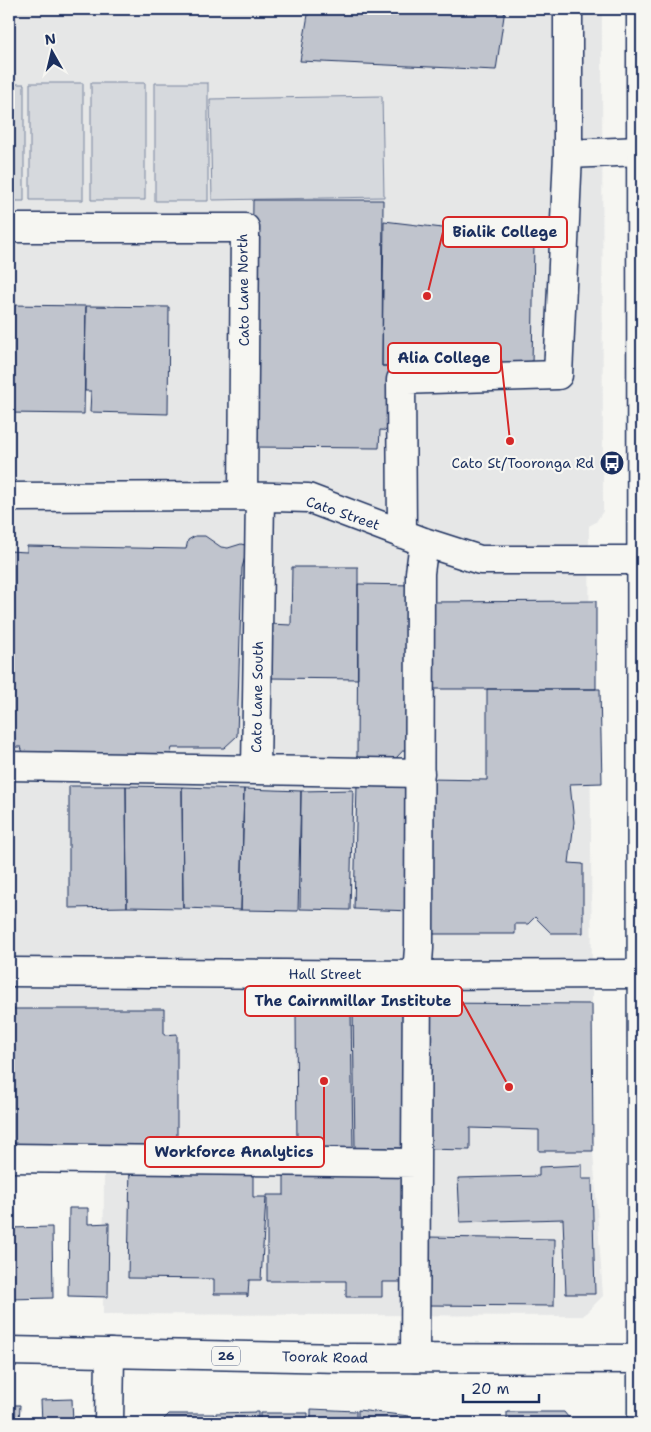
<svg xmlns="http://www.w3.org/2000/svg" width="651" height="1432" viewBox="0 0 651 1432" font-family="'Shantell Sans',sans-serif">
	<style>
		.built { fill: #e6e7e7 }
		.green { fill: #d6d9dd; stroke: #78849e }
		.building { fill: #c0c4cd; stroke: #1b2f5e }
		.lines { fill: none; stroke-linecap: round; stroke-linejoin: round }
		.minor-casing { stroke: #1b2f5e; stroke-width: 31 }
		.major-casing { stroke: #1b2f5e; stroke-width: 31 }
		.highway-casing { stroke: #1b2f5e; stroke-width: 31 }
		.minor { stroke: #f6f6f2; stroke-width: 28 }
		.major { stroke: #f6f6f2; stroke-width: 28 }
		.highway { stroke: #f6f6f2; stroke-width: 28 }
		.labels { text-anchor: middle; stroke-width: 4.5; stroke-linejoin: round; paint-order: stroke }
		.shield { fill: #f6f6f2; stroke: #5d6b8a; stroke-width: 1 }
		.shield-label { font-size: 12px; font-weight: bold; fill: #1b2f5e }
		.street-label { font-size: 14px; fill: #1b2f5e; stroke: #f6f6f2 }
		.poi-label { font-size: 14px; fill: #1b2f5e; stroke: #f6f6f2; text-anchor: end }
		.leader { fill: none; stroke: #d62828; stroke-width: 2 }
		.callout-dot { fill: #d62828; stroke: #f6f6f2; stroke-width: 2 }
		.callout { fill: #f6f6f2; stroke: #d62828; stroke-width: 2 }
		.callout-label { font-size: 15px; text-anchor: middle; font-weight: bold; fill: #1b2f5e }
	</style>
	<rect width="100%" height="100%" fill="#f6f6f2"/>
	<filter id="ink" filterUnits="userSpaceOnUse"><feTurbulence type="fractalNoise" baseFrequency=".02" numOctaves="2"/><feDisplacementMap in="SourceGraphic" scale="10" xChannelSelector="R" yChannelSelector="G"/><feConvolveMatrix kernelMatrix="1 2 1 2 8 2 1 2 1" color-interpolation-filters="sRGB"/></filter>
	<g filter="url(#ink)">
		<!-- built -->
		<path class="built" d="M9,9H602L603,511L596,522L589,526L593,1151L603,1296L583,1316L103,1314L104,1167L9,1166Z"/>
		<!-- green -->
		<path class="green" d="M30,83H83V200H30Z
			M91,83H145V200H91Z
			M155,83H208V201H155Z
			M9,84H24V201H9Z
			M382,96L384,197L212,200L210,99Z"/>
		<!-- building -->
		<path class="building" d="M309,9H505L496,70L300,61Z
			M253,200H383L382,366H394L393,431L380,430L379,448L250,447Z
			M384,221L534,239L532,367L382,366Z
			M9,305L86,306L84,414L9,413Z
			M86,306L169,307L168,414L90,412L91,391H85Z
			M195,536H205L221,547L228,548L241,544L245,545L247,549L242,568L237,736L224,748H172L170,755L23,753L21,747H9V551L27,552V546L186,549L188,540Z
			M292,567H358V679L270,678V624L291,625Z
			M358,584L413,585V740L396,758L357,759Z
			M596,601V689H428L427,602Z
			M487,689H600L602,783L570,784L574,822L569,863L583,864V933H551L535,917L528,924H515V934H425L429,779L487,780Z
			M357,784L415,786L412,911L354,909Z
			M69,786H126L127,907L69,908Z
			M126,786L182,787L183,908L127,907Z
			M182,787L244,789L241,910L183,908Z
			M244,789L301,791L298,911L241,910Z
			M353,790L350,910L300,909L301,791Z
			M422,1003L592,1004L593,1151H539V1130L470,1128V1150L423,1149Z
			M353,1008H406L407,1148H355Z
			M9,1009H164V1035L177,1034V1146H9Z
			M296,1013H351L353,1148H297Z
			M130,1163L253,1164V1197H266L261,1280H249L248,1296L247,1297V1294H214V1279L128,1278Z
			M410,1164V1282H382V1297H346V1281H267V1195H284V1165Z
			M582,1165V1179H592L595,1294H566L563,1219L460,1222L458,1178L539,1176V1167Z
			M69,1208H88V1224L109,1223L108,1297L68,1296Z
			M52,1227L53,1298L9,1299V1228Z
			M427,1237L555,1239L554,1306L426,1305Z
			M72,1399L73,1423H42L41,1400Z
			M9,1405H20L19,1423H9Z
			M311,1409L356,1411V1423H311Z
			M358,1410L409,1416V1423H358Z
			M258,1412V1423H216V1413Z
			M507,1412H564L573,1423H507Z
			M260,1413H308V1423H260Z
			M169,1414H214V1423L161,1422Z"/>
		<g class="lines">
			<defs>
				<path id="minor" d="M568,154L641,151
					M9,228H245L243,496
					M9,497L243,496L308,498L424,542L480,560H642
					M402,534L401,380L558,375L568,154V9
					M9,766L256,770L260,497
					M256,770L420,773
					M9,972L417,975L642,974
					M9,1158L416,1163
					M415,1358L417,975L419,948L420,573L424,542
					M109,1423L110,1353"/>
				<path id="major" d="M641,9L642,1423"/>
				<path id="highway" d="M9,1351L342,1358L642,1359"/>
			</defs>
			<!-- minor casing -->
			<use href="#minor" class="minor-casing"/>
			<!-- major casing -->
			<use href="#major" class="major-casing"/>
			<!-- highway casing -->
			<use href="#highway" class="highway-casing"/>
			<!-- minor -->
			<use href="#minor" class="minor"/>
			<!-- major -->
			<use href="#major" class="major"/>
			<!-- highway -->
			<use href="#highway" class="highway"/>
		</g>
	</g>
	<!-- icons -->
	<defs>
		<symbol id="bus-disc" viewBox="-11 -11 22 22"><circle r="9.5" fill="#1b2f5e" stroke="#f6f6f2"/><path d="M-5-6H5V4H4V6H2V4H-2V6H-4V4H-5ZM-3.5-4V0h7V-4ZM-3.5 1.2v1.5H-2V1.2ZM2 1.2v1.5H3.5V1.2Z" fill="#fff"/></symbol>
	</defs>
	<g fill-rule="evenodd">
		<use href="#bus-disc" x="598" y="449" width="28" height="28"/>
	</g>
	<g class="labels">
		<!-- shield labels -->
		<rect class="shield" x="212" y="1346.5" width="28" height="19" rx="4"/>
		<g class="shield-label">
			<text x="226" y="1360">26</text>
		</g>
		<!-- street labels -->
		<g class="street-label">
			<text transform="translate(243 290) rotate(-91)" y="5">Cato Lane North</text>
			<text transform="translate(343 513) rotate(19)" y="5">Cato Street</text>
			<text transform="translate(257 697) rotate(-89)" y="5">Cato Lane South</text>
			<text x="325" y="979">Hall Street</text>
			<text transform="translate(325 1357) rotate(1)" y="5">Toorak Road</text>
		</g>
		<!-- poi labels -->
		<g class="poi-label">
			<text x="594" y="468">Cato St/Tooronga Rd</text>
		</g>
	</g>
	<!-- callouts -->
	<path class="leader" d="M427 296L443 232M510 441L501 358M509 1087L462 1001M324 1081L324 1152"/>
	<g class="callout-dot">
		<circle cx="427" cy="296" r="5"/>
		<circle cx="510" cy="441" r="5"/>
		<circle cx="509" cy="1087" r="5"/>
		<circle cx="324" cy="1081" r="5"/>
	</g>
	<g class="callout">
		<rect x="443" y="217" width="124" height="30" rx="5"/>
		<rect x="388" y="343" width="113" height="30" rx="5"/>
		<rect x="245" y="986" width="217" height="30" rx="5"/>
		<rect x="145" y="1137" width="179" height="30" rx="5"/>
	</g>
	<g class="callout-label">
		<text x="505" y="237">Bialik College</text>
		<text x="444" y="363">Alia College</text>
		<text x="353" y="1006">The Cairnmillar Institute</text>
		<text x="234" y="1157">Workforce Analytics</text>
	</g>
	<!-- margin -->
	<rect width="651" height="1432" fill="none" stroke="#f6f6f2" stroke-width="30"/>
	<rect x="15" y="15" width="621" height="1402" fill="none" stroke="#1b2f5e" stroke-width="2" filter="url(#ink)"/>
	<!-- north arrow -->
	<g transform="translate(52 52) rotate(352)" stroke="#f6f6f2" stroke-width="4" paint-order="stroke">
	<path d="M0-4L9 19L0 12L-9 19Z" fill="#1b2f5e"/>
	<text y="-8" font-size="14" font-weight="bold" text-anchor="middle" fill="#1b2f5e">N</text>
	</g>
	<!-- scale -->
	<path d="M463 1394v8h76v-8" fill="none" stroke="#1b2f5e" stroke-width="2.5"/>
	<text x="471" y="1394" font-size="15" fill="#1b2f5e" stroke="#f6f6f2" stroke-width="4" paint-order="stroke">20 m</text>
</svg>
